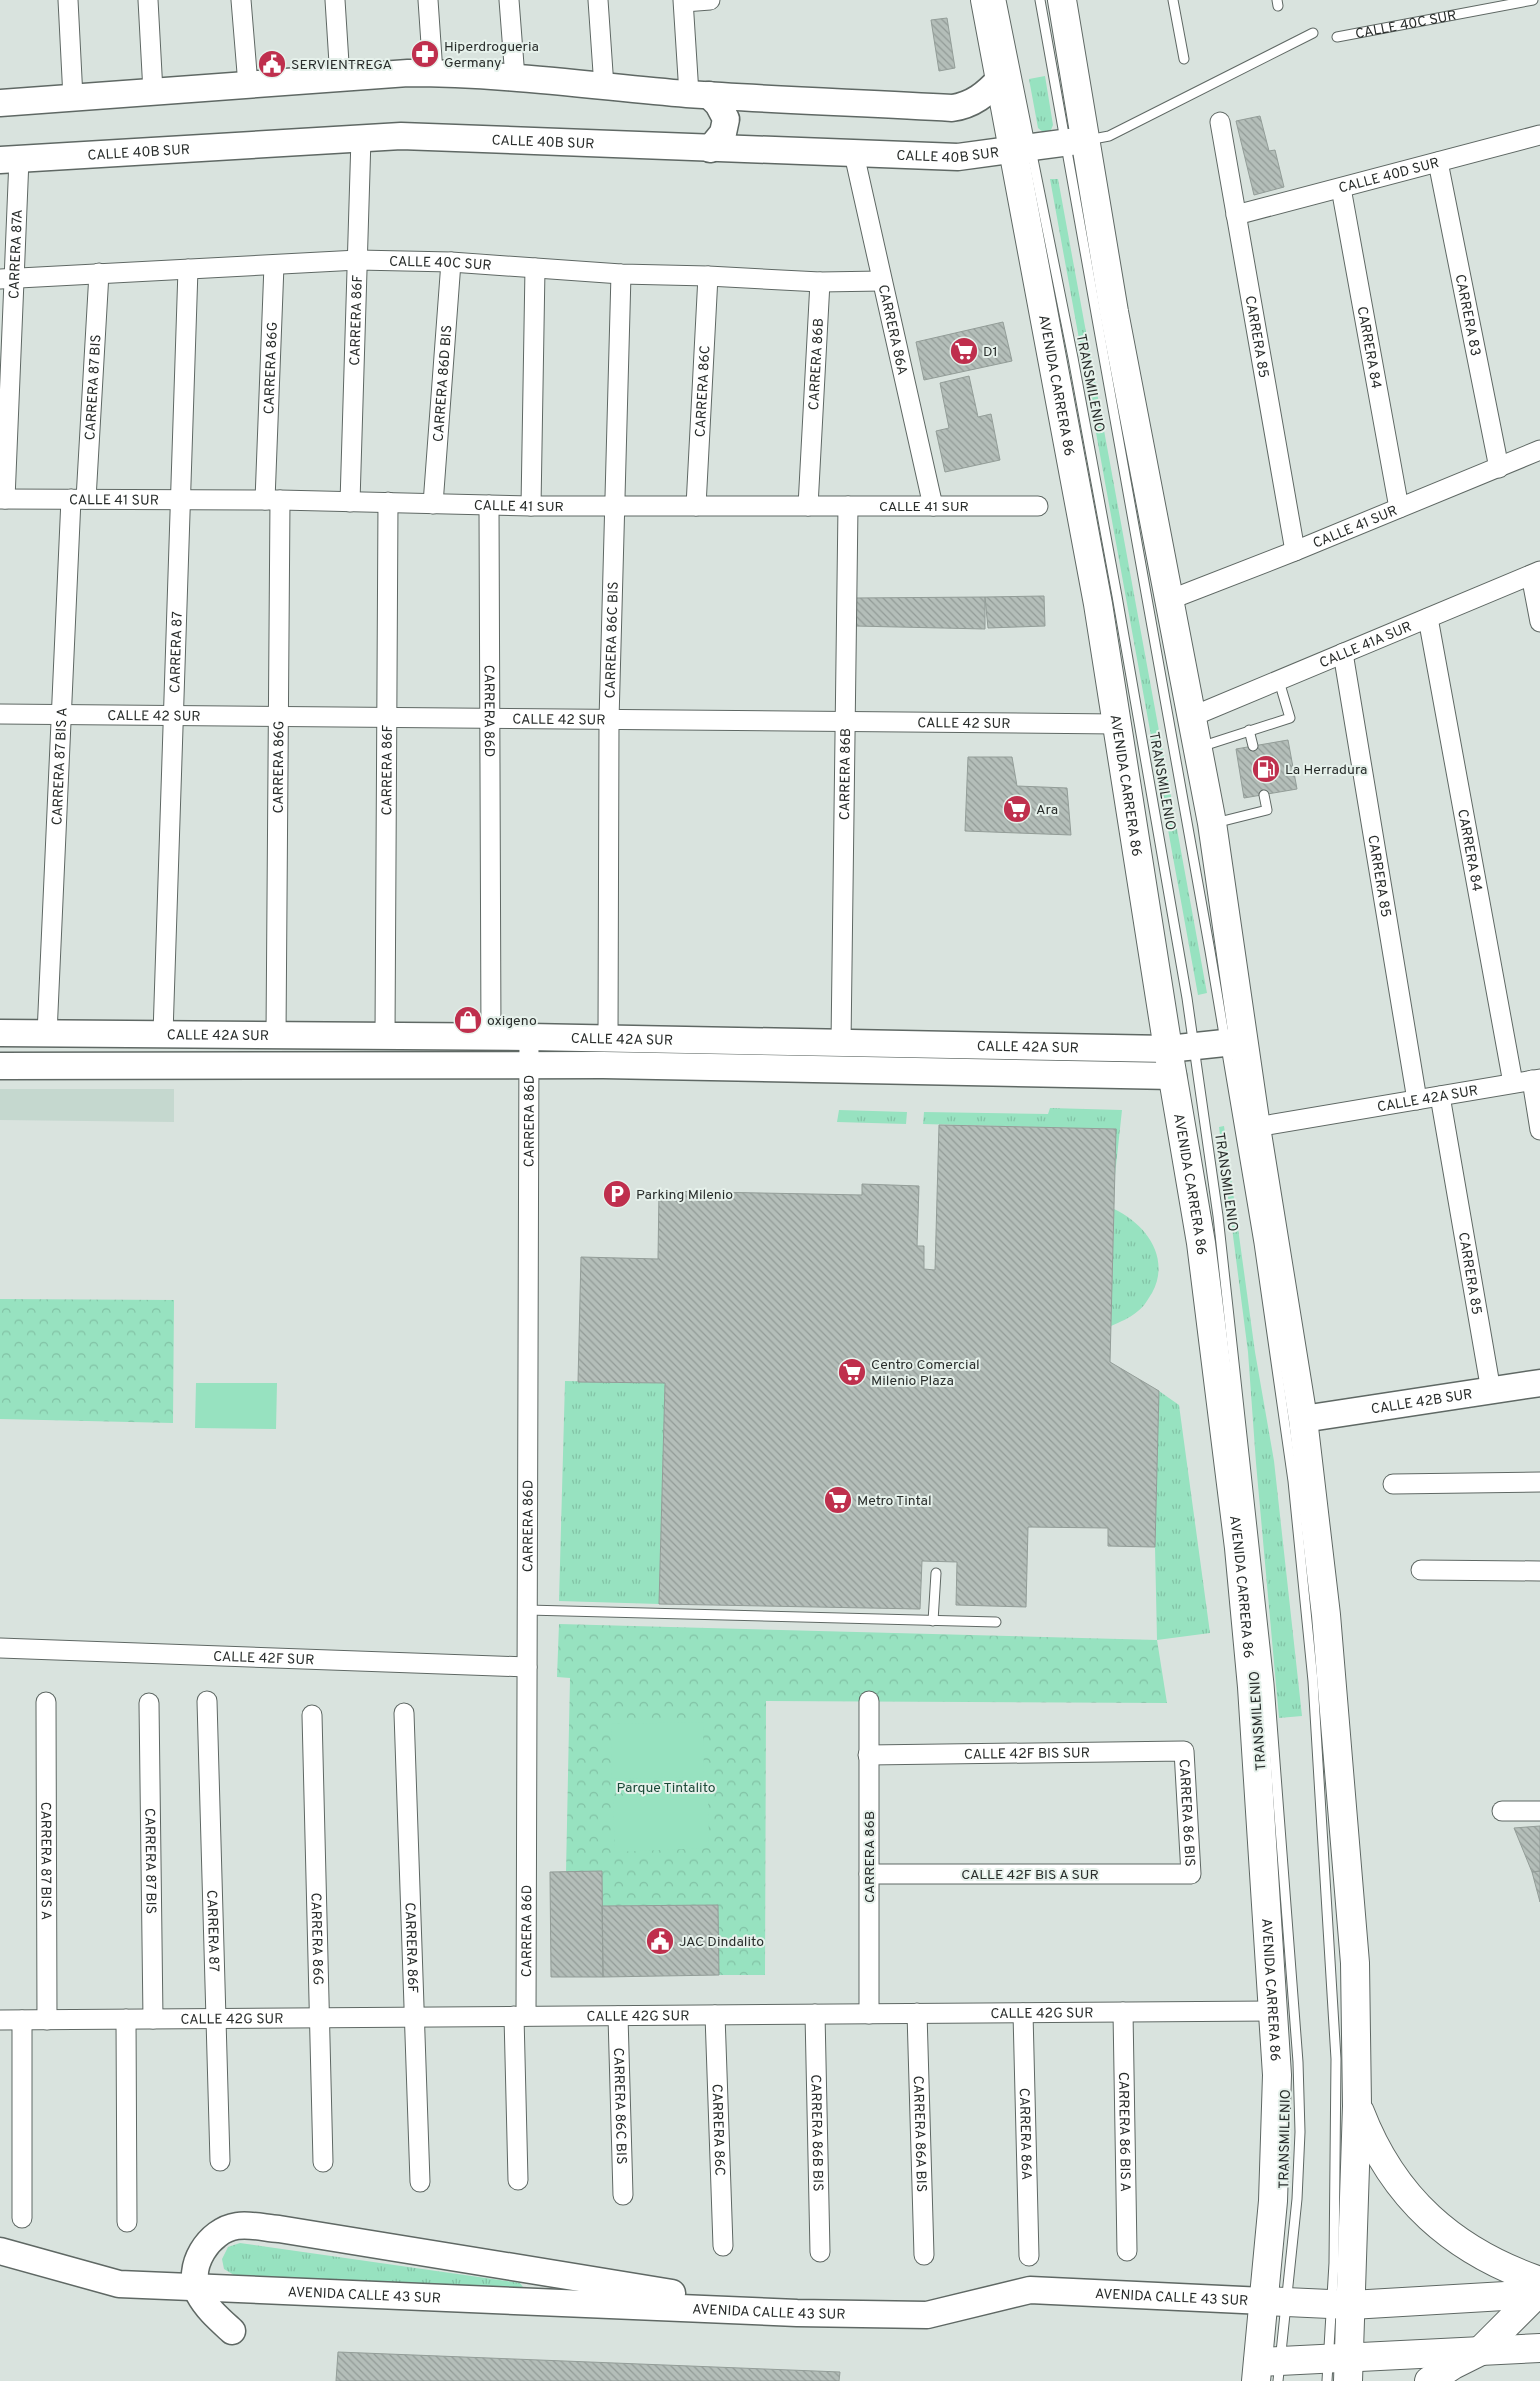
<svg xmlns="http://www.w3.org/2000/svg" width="1540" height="2381" viewBox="0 0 1540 2381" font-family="Overpass,sans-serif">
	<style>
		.built { fill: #c5d8cf }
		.grass { fill: url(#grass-tufts) }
		.park { fill: url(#park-crowns) }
		.pitch { fill: #97e2c0 }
		.building { fill: url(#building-back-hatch); stroke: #939d98 }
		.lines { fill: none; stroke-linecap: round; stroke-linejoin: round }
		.lane-casing { stroke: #5f6864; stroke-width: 11 }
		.street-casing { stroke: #5f6864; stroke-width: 21 }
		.secondary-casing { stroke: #5f6864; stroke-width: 29 }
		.primary-casing { stroke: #5f6864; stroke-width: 30 }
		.lane { stroke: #fff; stroke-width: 9 }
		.street { stroke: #fff; stroke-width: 19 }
		.secondary { stroke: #fff; stroke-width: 26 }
		.primary { stroke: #fff; stroke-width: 28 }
		.labels { text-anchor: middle; stroke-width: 4; stroke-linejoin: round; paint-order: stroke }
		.street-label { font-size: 14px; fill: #292d2b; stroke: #e6f1eb }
		.poi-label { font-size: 14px; fill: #292d2b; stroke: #e6f1eb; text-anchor: start }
		.park-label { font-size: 14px; fill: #1b4937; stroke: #e6f1eb }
	</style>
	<defs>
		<pattern id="grass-tufts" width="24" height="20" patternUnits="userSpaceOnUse" patternTransform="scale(1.25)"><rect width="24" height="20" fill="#97e2c0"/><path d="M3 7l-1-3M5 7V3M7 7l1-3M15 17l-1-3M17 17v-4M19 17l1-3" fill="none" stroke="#82c2a5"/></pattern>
		<pattern id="park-crowns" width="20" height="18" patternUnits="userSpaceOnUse" patternTransform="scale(1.25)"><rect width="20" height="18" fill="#97e2c0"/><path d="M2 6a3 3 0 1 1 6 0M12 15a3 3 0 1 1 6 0" fill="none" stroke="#82c2a5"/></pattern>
		<pattern id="building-back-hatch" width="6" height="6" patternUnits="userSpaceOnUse" patternTransform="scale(1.25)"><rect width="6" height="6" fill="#b4beb9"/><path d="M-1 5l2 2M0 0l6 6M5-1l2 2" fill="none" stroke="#929b97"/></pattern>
	</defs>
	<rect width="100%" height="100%" fill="#d9e3de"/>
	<!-- built -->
	<path class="built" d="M0,1089H174V1122L0,1120Z"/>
	<!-- grass -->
	<path class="grass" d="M1045,76L1053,125L1051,130C1045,133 1042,132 1038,128L1029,79Z
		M1050,179H1058L1207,993L1198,995Z
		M1050,1108L1122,1110L1115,1175L1116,1129L923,1124L924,1112L1048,1114Z
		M839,1110L907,1112L906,1124L837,1122Z
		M1224,1126L1255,1352L1274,1461L1302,1716L1279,1718L1256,1463L1248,1352L1219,1127Z
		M1114,1209C1146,1224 1171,1258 1152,1293C1148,1299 1144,1307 1138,1311C1130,1318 1120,1322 1111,1326Z
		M565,1381L665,1383L659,1604L559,1601Z
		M1159,1391L1179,1405L1210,1633L1157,1640L1155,1547Z
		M240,2243L520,2283L523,2287L519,2289L234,2275L224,2269L222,2259L228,2247Z"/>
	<!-- park -->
	<path class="park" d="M0,1299L174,1300L173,1423L0,1419Z
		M559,1624L1157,1640L1167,1703L766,1701L765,1975H719L718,1905L602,1906L566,1872L570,1678L557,1677Z"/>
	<!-- pitch -->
	<path class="pitch" d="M196,1383H277L276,1429L195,1428Z
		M703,1722L704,1777L612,1779L611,1724Z
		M708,1792L709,1848L615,1852L613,1796Z"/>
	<!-- building -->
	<path class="building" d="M947,18L955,68L939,71L931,20Z
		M1260,116L1269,151L1275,150L1284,187L1254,195L1236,121Z
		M1003,322L1012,361L924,380L916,342Z
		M969,376L978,417L991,414L1000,460L945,472L936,431L949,428L940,383Z
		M1044,596L1045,626L988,628L985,597Z
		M985,597V629L855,626L854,598Z
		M1288,740L1297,789L1244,798L1236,749Z
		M968,757H1012L1017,786L1067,788L1071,835L965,831Z
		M939,1125L1116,1129L1110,1362L1159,1391L1155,1547L1108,1546V1528L1028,1527L1026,1607L956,1605L957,1562L922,1561L920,1609L659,1604L665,1383L578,1382L581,1257L658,1259L659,1191L862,1195V1184L919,1186L917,1246H924V1269L935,1270Z
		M1540,1826V1871L1532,1872L1514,1828Z
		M602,1871L603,1977H551L550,1872Z
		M1540,1871V1902L1532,1872Z
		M718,1905L719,1975L603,1977L602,1906Z
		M338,2352L840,2372L839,2381H336Z"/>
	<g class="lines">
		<defs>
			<g id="lane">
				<path d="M1001,0L1073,358L1117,596L1187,998L1218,1216L1269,1684L1298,2062L1300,2132L1297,2199L1278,2381"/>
				<path d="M1040,0L1210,951L1259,1243L1293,1481L1313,1681L1336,2059L1334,2263L1327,2381"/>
				<path d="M1173,0L1184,59"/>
				<path d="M1277,0L1278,6"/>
				<path id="s1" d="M1337,37L1533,0"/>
				<path d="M1088,140L1109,136L1313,33"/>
				<path d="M1249,730L1253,746"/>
				<path d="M1200,747L1290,718L1279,681"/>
				<path d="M1215,823L1267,810L1264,795"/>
				<path d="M527,1610L996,1622"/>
				<path d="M933,1621L936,1573"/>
			</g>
			<g id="street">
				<path d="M68,0L73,98"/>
				<path d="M148,0L153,92"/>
				<path d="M241,0L248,85"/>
				<path d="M335,0L340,79"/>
				<path d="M428,0L433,73"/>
				<path d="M509,0L515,78"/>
				<path d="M598,0L604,87"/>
				<path d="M683,0L689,94"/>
				<path d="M684,2L710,0"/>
				<path id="s2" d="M1220,122L1295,551"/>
				<path id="s3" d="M854,154L933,506"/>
				<path id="s4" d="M1438,162L1499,468"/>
				<path id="s5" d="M1341,188L1399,508"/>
				<path id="s6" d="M1236,215L1540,135"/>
				<path id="s7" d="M0,279L358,260L451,262L621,274L708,276L820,282L882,281"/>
				<path id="s8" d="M0,499L280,500L531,506H1038"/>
				<path id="s9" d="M5,499L19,159"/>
				<path id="s10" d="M86,499L99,273"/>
				<path id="s11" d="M265,500L274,265"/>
				<path id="s12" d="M350,502L361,138"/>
				<path id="s13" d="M433,504L451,262"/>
				<path id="s14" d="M489,505L491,1036"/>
				<path d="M531,506L535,268"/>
				<path id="s15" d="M696,506L708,276"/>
				<path id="s16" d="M808,506L820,282"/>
				<path d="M1531,575L1540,622"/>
				<path id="s17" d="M1169,600L1295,551L1540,450"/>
				<path id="s18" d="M1428,618L1513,1083"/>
				<path id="s19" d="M1343,653L1417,1100"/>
				<path id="s20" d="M0,714L1117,724"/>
				<path id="s21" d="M1191,717L1540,571"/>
				<path id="s22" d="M47,1034L71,499"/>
				<path id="s23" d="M163,1034L188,269"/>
				<path id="s24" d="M276,1035L280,500"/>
				<path id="s25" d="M385,1036L388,502"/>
				<path id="s26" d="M608,1038L609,720L621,274"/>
				<path id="s27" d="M841,1043L848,506"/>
				<path d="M1532,1080L1540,1130"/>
				<path id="s28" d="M1440,1096L1491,1391"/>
				<path id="s29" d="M1256,1127L1540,1079"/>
				<path d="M1393,1484L1540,1482"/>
				<path d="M1421,1570L1540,1571"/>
				<path id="s30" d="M0,1648L527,1667"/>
				<path id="s31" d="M207,1701L220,2161"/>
				<path d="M869,1701V2014"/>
				<path id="s32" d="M46,1702L47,2020"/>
				<path id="s33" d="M149,1703L153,2019"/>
				<path id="s34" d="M404,1713L420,2182"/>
				<path id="s35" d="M312,1715L323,2162"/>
				<path id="s36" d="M868,1755L1184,1751L1191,1874H869"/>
				<path d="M1502,1811H1540"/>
				<path id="s37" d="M1123,2012L1127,2251"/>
				<path id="s38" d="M917,2013L924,2255"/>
				<path id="s39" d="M1023,2013L1029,2256"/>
				<path id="s40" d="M815,2014L820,2252"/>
				<path id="s41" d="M715,2015L723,2246"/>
				<path d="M514,2016L518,2180"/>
				<path id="s42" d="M526,2016L529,1037"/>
				<path id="s43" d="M618,2016L623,2195"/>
				<path d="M126,2019L127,2222"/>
				<path id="s44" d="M0,2020L1275,2011"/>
				<path d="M22,2218V2020"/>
			</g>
			<g id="secondary">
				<path d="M709,95L718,104L726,119L723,133L710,149"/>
				<path d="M0,103L408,73C501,73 594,86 687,94C775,100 864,103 952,108C973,105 986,94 1000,79"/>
				<path id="s45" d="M0,160L401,136L958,157L1085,140"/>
				<path id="s46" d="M0,1033L529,1037L1168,1049L1243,1041"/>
				<path d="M0,1066L603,1065L1173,1076"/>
				<path id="s47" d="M1303,1419L1540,1383"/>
				<path id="s48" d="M0,2251L119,2284L797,2313L927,2315L1030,2290L1264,2301"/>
				<path d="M232,2331C220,2320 207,2309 199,2294C185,2267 209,2230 237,2226C251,2224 265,2228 279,2229L672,2293"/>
			</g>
			<g id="primary">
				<path id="s49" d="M985,0L1098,604L1168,1049L1201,1243L1239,1548L1252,1687L1277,2075L1273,2201L1256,2381"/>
				<path d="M1062,0L1114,312L1212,823L1256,1127L1303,1419L1326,1615L1355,1963L1357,2106L1348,2381"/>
				<path d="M1360,2112C1393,2198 1453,2251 1540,2281"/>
				<path d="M1264,2301L1351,2305L1540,2294"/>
				<path d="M1258,2362L1540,2348"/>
				<path d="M1429,2381L1453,2365L1479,2352L1537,2294"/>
			</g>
		</defs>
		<!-- lane casing -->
		<use href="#lane" class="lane-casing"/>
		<!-- street casing -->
		<use href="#street" class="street-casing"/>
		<!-- secondary casing -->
		<use href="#secondary" class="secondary-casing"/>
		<!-- primary casing -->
		<use href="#primary" class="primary-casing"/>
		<!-- lane -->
		<use href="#lane" class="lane"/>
		<!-- street -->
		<use href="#street" class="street"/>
		<!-- secondary -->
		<use href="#secondary" class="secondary"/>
		<!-- primary -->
		<use href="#primary" class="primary"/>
	</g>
	<!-- icons -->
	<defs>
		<symbol id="pharmacy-disc" viewBox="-11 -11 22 22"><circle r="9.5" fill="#bf2f4d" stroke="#e6f1eb"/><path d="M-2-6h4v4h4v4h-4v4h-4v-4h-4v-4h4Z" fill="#fff"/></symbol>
		<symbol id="civic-disc" viewBox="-11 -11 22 22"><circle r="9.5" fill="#bf2f4d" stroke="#e6f1eb"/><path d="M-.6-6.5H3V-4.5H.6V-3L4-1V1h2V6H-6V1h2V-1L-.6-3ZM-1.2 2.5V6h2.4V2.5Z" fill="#fff"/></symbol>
		<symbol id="supermarket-disc" viewBox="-11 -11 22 22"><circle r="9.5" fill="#bf2f4d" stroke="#e6f1eb"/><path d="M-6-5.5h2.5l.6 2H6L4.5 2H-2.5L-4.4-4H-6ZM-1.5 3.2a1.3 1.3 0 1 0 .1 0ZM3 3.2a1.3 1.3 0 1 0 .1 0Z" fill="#fff"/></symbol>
		<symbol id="fuel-disc" viewBox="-11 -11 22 22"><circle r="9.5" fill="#bf2f4d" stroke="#e6f1eb"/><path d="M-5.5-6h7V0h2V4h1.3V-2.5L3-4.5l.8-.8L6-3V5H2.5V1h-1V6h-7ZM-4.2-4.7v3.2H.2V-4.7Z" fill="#fff"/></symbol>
		<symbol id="shop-disc" viewBox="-11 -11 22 22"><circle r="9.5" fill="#bf2f4d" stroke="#e6f1eb"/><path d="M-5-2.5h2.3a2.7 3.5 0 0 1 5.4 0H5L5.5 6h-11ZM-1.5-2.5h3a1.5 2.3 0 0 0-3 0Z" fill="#fff"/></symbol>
		<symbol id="parking-disc" viewBox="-11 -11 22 22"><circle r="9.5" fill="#bf2f4d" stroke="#e6f1eb"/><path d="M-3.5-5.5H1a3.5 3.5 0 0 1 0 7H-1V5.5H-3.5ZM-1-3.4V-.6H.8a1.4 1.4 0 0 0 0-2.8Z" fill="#fff"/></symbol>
	</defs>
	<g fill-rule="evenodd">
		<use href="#pharmacy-disc" x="409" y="38" width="32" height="32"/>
		<use href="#civic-disc" x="256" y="48" width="32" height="32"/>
		<use href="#supermarket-disc" x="948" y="335" width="32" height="32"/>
		<use href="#fuel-disc" x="1250" y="753" width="32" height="32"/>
		<use href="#supermarket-disc" x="1001" y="793" width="32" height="32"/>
		<use href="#shop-disc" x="452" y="1004" width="32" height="32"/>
		<use href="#parking-disc" x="601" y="1178" width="32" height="32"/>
		<use href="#supermarket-disc" x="836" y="1356" width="32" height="32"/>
		<use href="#supermarket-disc" x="822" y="1484" width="32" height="32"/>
		<use href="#civic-disc" x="644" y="1925" width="32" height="32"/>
	</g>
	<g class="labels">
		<!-- street labels -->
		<g class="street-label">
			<text dy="5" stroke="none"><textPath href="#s1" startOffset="70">CALLE 40C SUR</textPath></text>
			<text dy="5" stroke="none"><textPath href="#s45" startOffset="544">CALLE 40B SUR</textPath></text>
			<text dy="5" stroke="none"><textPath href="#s45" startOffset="139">CALLE 40B SUR</textPath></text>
			<text dy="5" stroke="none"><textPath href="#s45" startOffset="949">CALLE 40B SUR</textPath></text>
			<text dy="5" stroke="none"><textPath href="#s6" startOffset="158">CALLE 40D SUR</textPath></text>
			<text dy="5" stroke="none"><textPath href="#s9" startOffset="245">CARRERA 87A</textPath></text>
			<text dy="5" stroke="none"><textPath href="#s7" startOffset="441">CALLE 40C SUR</textPath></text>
			<text dy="5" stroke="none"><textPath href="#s4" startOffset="156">CARRERA 83</textPath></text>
			<text dy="5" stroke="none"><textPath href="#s12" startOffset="182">CARRERA 86F</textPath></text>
			<text dy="5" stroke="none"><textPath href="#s3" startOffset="180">CARRERA 86A</textPath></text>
			<text dy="5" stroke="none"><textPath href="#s2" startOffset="218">CARRERA 85</textPath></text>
			<text dy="5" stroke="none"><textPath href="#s5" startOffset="162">CARRERA 84</textPath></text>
			<text dy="5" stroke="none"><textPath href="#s16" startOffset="142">CARRERA 86B</textPath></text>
			<text dy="5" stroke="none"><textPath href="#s11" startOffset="132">CARRERA 86G</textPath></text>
			<text dy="5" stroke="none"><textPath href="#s13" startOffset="121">CARRERA 86D BIS</textPath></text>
			<text transform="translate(1091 383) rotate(79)" y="5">TRANSMILENIO</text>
			<text dy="5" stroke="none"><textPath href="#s49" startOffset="392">AVENIDA CARRERA 86</textPath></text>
			<text dy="5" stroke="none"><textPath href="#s10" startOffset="112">CARRERA 87 BIS</textPath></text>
			<text dy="5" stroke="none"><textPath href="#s15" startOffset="115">CARRERA 86C</textPath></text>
			<text dy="5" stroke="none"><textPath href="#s8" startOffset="114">CALLE 41 SUR</textPath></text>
			<text dy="5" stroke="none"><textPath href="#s8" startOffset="519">CALLE 41 SUR</textPath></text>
			<text dy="5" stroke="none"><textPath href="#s8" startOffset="924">CALLE 41 SUR</textPath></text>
			<text dy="5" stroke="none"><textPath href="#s17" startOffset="200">CALLE 41 SUR</textPath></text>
			<text dy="5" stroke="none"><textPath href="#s26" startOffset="398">CARRERA 86C BIS</textPath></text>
			<text dy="5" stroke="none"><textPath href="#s21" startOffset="189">CALLE 41A SUR</textPath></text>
			<text dy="5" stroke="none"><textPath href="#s23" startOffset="382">CARRERA 87</textPath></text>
			<text dy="5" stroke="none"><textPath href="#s14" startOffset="206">CARRERA 86D</textPath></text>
			<text dy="5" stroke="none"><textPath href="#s20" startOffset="154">CALLE 42 SUR</textPath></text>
			<text dy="5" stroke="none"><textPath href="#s20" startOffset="559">CALLE 42 SUR</textPath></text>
			<text dy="5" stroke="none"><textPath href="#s20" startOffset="964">CALLE 42 SUR</textPath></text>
			<text dy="5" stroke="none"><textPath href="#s22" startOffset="268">CARRERA 87 BIS A</textPath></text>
			<text dy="5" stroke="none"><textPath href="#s24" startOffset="268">CARRERA 86G</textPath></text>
			<text dy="5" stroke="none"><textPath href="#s25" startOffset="266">CARRERA 86F</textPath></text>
			<text dy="5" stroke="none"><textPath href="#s27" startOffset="269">CARRERA 86B</textPath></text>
			<text transform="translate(1163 781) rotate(80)" y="5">TRANSMILENIO</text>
			<text dy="5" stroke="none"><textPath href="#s49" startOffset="798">AVENIDA CARRERA 86</textPath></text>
			<text dy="5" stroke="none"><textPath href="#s18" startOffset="236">CARRERA 84</textPath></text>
			<text dy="5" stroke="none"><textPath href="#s19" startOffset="226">CARRERA 85</textPath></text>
			<text dy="5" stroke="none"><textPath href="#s46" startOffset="218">CALLE 42A SUR</textPath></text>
			<text dy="5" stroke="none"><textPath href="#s46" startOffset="622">CALLE 42A SUR</textPath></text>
			<text dy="5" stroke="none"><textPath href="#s46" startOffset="1028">CALLE 42A SUR</textPath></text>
			<text dy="5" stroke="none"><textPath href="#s29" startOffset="174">CALLE 42A SUR</textPath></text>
			<text dy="5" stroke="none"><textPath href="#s42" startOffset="895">CARRERA 86D</textPath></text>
			<text transform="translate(1227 1182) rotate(82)" y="5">TRANSMILENIO</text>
			<text dy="5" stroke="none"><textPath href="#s49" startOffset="1202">AVENIDA CARRERA 86</textPath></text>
			<text dy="5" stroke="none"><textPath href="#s28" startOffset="180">CARRERA 85</textPath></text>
			<text dy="5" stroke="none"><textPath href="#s47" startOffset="120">CALLE 42B SUR</textPath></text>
			<text dy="5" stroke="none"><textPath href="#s42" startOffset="490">CARRERA 86D</textPath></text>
			<text dy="5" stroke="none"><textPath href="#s49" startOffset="1608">AVENIDA CARRERA 86</textPath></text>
			<text dy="5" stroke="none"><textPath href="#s30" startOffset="264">CALLE 42F SUR</textPath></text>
			<text transform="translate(1257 1721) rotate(-94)" y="5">TRANSMILENIO</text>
			<text dy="5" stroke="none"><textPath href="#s36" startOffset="159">CALLE 42F BIS SUR</textPath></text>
			<text dy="5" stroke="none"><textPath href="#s36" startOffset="378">CARRERA 86 BIS</textPath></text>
			<text transform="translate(869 1857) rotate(-90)" y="5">CARRERA 86B</text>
			<text dy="5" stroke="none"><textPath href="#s32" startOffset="159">CARRERA 87 BIS A</textPath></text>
			<text dy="5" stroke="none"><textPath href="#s33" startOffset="158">CARRERA 87 BIS</textPath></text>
			<text x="1030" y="1879">CALLE 42F BIS A SUR</text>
			<text dy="5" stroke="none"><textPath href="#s31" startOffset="230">CARRERA 87</textPath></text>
			<text dy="5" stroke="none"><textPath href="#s42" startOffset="85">CARRERA 86D</textPath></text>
			<text dy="5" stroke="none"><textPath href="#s35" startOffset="224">CARRERA 86G</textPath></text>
			<text dy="5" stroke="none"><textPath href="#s34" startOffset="235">CARRERA 86F</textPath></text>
			<text dy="5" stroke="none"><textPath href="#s49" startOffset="2012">AVENIDA CARRERA 86</textPath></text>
			<text dy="5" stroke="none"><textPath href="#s44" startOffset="1042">CALLE 42G SUR</textPath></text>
			<text dy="5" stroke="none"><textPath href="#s44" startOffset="638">CALLE 42G SUR</textPath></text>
			<text dy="5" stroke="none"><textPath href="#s44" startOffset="232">CALLE 42G SUR</textPath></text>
			<text dy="5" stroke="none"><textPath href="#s43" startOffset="90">CARRERA 86C BIS</textPath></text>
			<text dy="5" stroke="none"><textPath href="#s41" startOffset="115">CARRERA 86C</textPath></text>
			<text dy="5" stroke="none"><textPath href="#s37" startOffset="120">CARRERA 86 BIS A</textPath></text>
			<text dy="5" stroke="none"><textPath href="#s40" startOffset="119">CARRERA 86B BIS</textPath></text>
			<text dy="5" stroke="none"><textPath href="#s38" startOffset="121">CARRERA 86A BIS</textPath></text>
			<text dy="5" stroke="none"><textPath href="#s39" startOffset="121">CARRERA 86A</textPath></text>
			<text transform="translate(1284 2139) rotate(-89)" y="5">TRANSMILENIO</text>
			<text dy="5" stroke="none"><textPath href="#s48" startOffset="369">AVENIDA CALLE 43 SUR</textPath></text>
			<text dy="5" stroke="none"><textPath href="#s48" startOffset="1180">AVENIDA CALLE 43 SUR</textPath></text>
			<text dy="5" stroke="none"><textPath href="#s48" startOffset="774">AVENIDA CALLE 43 SUR</textPath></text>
		</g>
		<!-- poi labels -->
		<g class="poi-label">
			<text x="444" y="51">Hiperdrogueria<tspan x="444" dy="16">Germany</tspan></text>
			<text x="291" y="69">SERVIENTREGA</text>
			<text x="983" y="356">D1</text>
			<text x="1285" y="774">La Herradura</text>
			<text x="1036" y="814">Ara</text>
			<text x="487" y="1025">oxigeno</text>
			<text x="636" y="1199">Parking Milenio</text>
			<text x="871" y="1369">Centro Comercial<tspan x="871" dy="16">Milenio Plaza</tspan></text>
			<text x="857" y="1505">Metro Tintal</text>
			<text x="679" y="1946">JAC Dindalito</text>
		</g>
		<!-- park labels -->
		<g class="park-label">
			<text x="666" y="1792">Parque Tintalito</text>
		</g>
	</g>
</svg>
